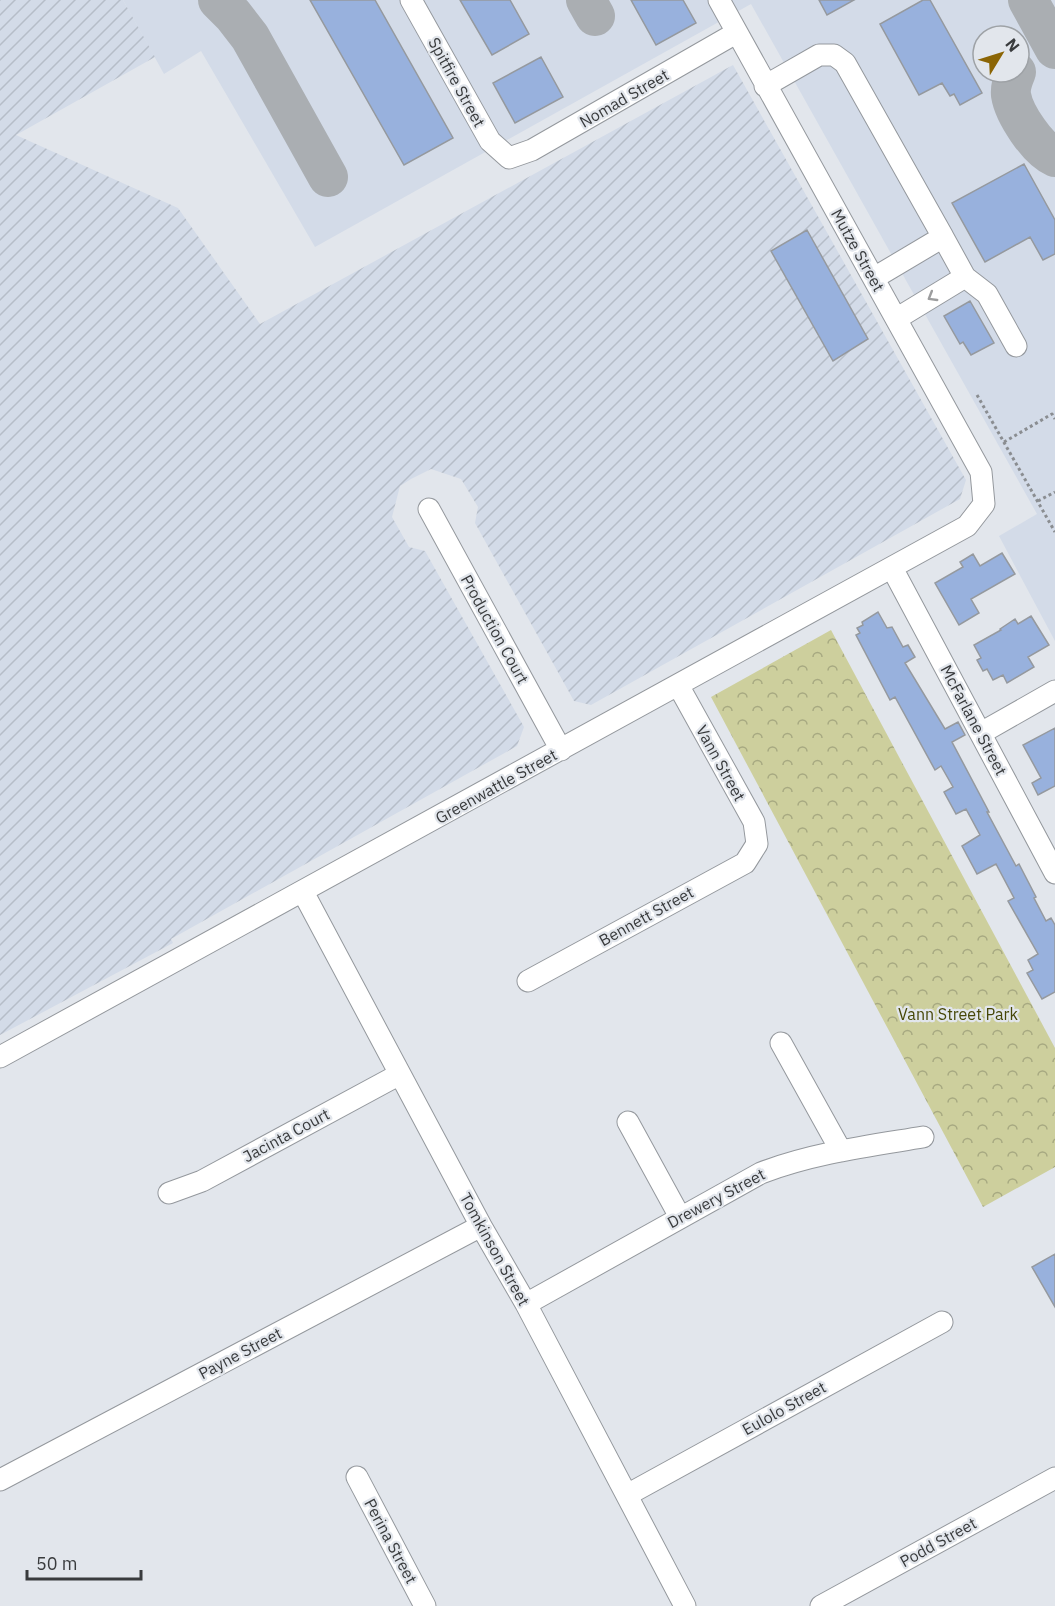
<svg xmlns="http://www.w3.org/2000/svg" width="1055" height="1606" viewBox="0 0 1055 1606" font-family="'IBM Plex Sans',sans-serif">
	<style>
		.built { fill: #d3dbe8; fill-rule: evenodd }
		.industrial { fill: url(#industrial-furrows) }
		.park { fill: url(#park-crowns) }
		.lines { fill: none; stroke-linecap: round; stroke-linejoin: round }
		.taxiway { stroke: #aaaeb2; stroke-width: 40 }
		.building { fill: #98b1dd; stroke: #95999e; stroke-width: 1.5 }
		.minor-casing { stroke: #94989d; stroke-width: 23 }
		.path { stroke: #8a8d91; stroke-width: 3; stroke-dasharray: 3 3; stroke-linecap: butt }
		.minor { stroke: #fff; stroke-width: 21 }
		.oneway { stroke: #9c9d9e }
		.labels { text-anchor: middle; stroke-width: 4.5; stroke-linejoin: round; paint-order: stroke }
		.street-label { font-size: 16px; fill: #393b3d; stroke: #e2e6ec }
		.park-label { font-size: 16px; fill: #464707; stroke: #e2e6ec }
	</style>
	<defs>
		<pattern id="industrial-furrows" width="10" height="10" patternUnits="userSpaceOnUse" patternTransform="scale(1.5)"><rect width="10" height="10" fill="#d3dbe8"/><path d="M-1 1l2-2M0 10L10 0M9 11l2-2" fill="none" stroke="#b6bdc8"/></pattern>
		<pattern id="park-crowns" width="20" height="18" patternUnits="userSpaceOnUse" patternTransform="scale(1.5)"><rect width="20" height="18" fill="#cdcf9d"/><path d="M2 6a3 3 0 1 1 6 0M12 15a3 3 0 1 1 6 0" fill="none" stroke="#a7a981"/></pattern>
	</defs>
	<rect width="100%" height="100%" fill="#e2e6ec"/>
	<!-- built -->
	<path class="built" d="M123,0H1055V641L999,536L1037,514L751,4L315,247L201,51L164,74ZM983,36H1019V72H983Z"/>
	<!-- industrial -->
	<path class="industrial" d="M0,0H123L155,57L16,135L178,208L260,324L733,65L966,480L960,499L591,705L574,701L475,523L478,507L461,479L431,469L411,479L400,486L392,517L409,547L425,551L524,727L517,746L171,939L173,943L0,1035Z"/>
	<!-- park -->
	<path class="park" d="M831,630L1055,1048V1167L983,1207L711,697Z"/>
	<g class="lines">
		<!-- taxiway -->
		<path class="taxiway" d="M218,0L233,15L250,37L328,177
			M586,0L595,16
			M1028,0L1055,49
			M1016,72C1013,79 1010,87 1011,95C1014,114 1038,150 1055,157"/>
	</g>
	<!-- building -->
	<path class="building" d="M310,0H375L453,138L404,165Z
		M460,0H510L529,34L492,55Z
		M631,0H683L696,23L656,45Z
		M819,0H854L827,15Z
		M923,0H930L982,93L960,105L954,94L950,96L942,83L919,95L880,24Z
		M541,57L563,97L515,123L493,83Z
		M1024,164L1055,220V254L1043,260L1030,237L985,262L952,203Z
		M807,230L868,339L833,361L771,251Z
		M970,301L994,343L971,355L963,342L960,344L944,316Z
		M1002,553L1015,574L971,599L979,613L959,625L935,583L963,567L960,562L973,554L980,566Z
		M878,612L887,628L892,627L903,647L908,645L915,657L905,663L945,729L958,722L965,735L952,742L989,812H987L1016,866L1019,864L1036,897L1034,898L1046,921L1051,918L1055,925V992L1042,999L1027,973L1033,970L1028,960L1038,954L1008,901L1014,898L996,864L977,874L962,846L980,835L966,809L956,814L944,792L953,787L941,766L935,770L895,697L890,700L856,635L860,633L857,628L863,625L862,622Z
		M1031,616L1049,645L1028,657L1034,667L1007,683L1003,675L993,680L987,669L983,671L977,660L981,658L974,645L1001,630L1000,629L1015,619L1018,624Z
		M1055,728V786L1038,795L1032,783L1041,778L1023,745Z
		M1055,1254V1307L1032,1267Z"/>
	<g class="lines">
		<defs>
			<path id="minor" d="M411,0L490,141L509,158L532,150L736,33
				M765,86L819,55H834L845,63L943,237
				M965,277L987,294L1016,346
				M874,278L943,237L965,277L896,319
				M429,509L561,750
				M892,568L1055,873
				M981,733L1055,691
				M303,892L481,1226L526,1304L685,1606
				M528,981L745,863L757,844L754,822L678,685
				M781,1043L841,1151
				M0,1057L967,526L984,504L981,472L719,0
				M628,1122L680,1217
				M169,1193L202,1181L400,1074
				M526,1304L761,1173C813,1153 869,1146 923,1137
				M357,1477L425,1606
				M0,1480L481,1226
				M627,1495L942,1322
				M821,1606L1055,1478"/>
		</defs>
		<!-- minor casing -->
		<use href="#minor" class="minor-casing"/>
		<!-- path -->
		<path class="path" d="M977,395L1055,532
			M1004,442L1052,414L1055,419
			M1038,501L1055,492"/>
		<!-- minor -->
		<use href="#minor" class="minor"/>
	</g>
	<!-- one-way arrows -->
	<defs><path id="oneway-chevron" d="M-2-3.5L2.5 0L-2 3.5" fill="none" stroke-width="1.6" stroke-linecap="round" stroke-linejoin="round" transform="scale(1.5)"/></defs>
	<use class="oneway" href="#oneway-chevron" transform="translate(932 297) rotate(149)"/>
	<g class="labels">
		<!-- street labels -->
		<g class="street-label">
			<text transform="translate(457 82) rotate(61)" y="6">Spitfire Street</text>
			<text transform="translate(624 98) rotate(-30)" y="6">Nomad Street</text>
			<text transform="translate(858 250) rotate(61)" y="6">Mutze Street</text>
			<text transform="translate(495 629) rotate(61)" y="6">Production Court</text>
			<text transform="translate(974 720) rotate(62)" y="6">McFarlane Street</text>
			<text transform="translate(721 763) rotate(61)" y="6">Vann Street</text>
			<text transform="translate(496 786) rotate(-29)" y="6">Greenwattle Street</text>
			<text transform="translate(646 916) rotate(-29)" y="6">Bennett Street</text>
			<text transform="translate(286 1135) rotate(-28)" y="6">Jacinta Court</text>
			<text transform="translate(716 1198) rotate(-28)" y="6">Drewery Street</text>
			<text transform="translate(495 1249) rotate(61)" y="6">Tomkinson Street</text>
			<text transform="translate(240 1353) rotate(-28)" y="6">Payne Street</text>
			<text transform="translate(784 1408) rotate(-29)" y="6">Eulolo Street</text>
			<text transform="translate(391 1541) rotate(62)" y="6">Perina Street</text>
			<text transform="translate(938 1542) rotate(-29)" y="6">Podd Street</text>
		</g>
		<!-- park labels -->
		<g class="park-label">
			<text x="958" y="1020">Vann Street Park</text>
		</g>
	</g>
	<!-- north arrow -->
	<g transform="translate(1001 54) rotate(52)"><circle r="28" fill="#e2e6ec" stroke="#9ea2a6" stroke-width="1.5"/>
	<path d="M0-4.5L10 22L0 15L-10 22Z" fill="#8b6505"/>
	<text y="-9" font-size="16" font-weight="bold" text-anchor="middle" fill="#393b3d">N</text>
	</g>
	<!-- scale -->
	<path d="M27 1570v9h114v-9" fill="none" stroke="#393b3d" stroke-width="3"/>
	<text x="36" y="1570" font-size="18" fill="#393b3d" stroke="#e2e6ec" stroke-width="4.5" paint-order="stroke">50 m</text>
</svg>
